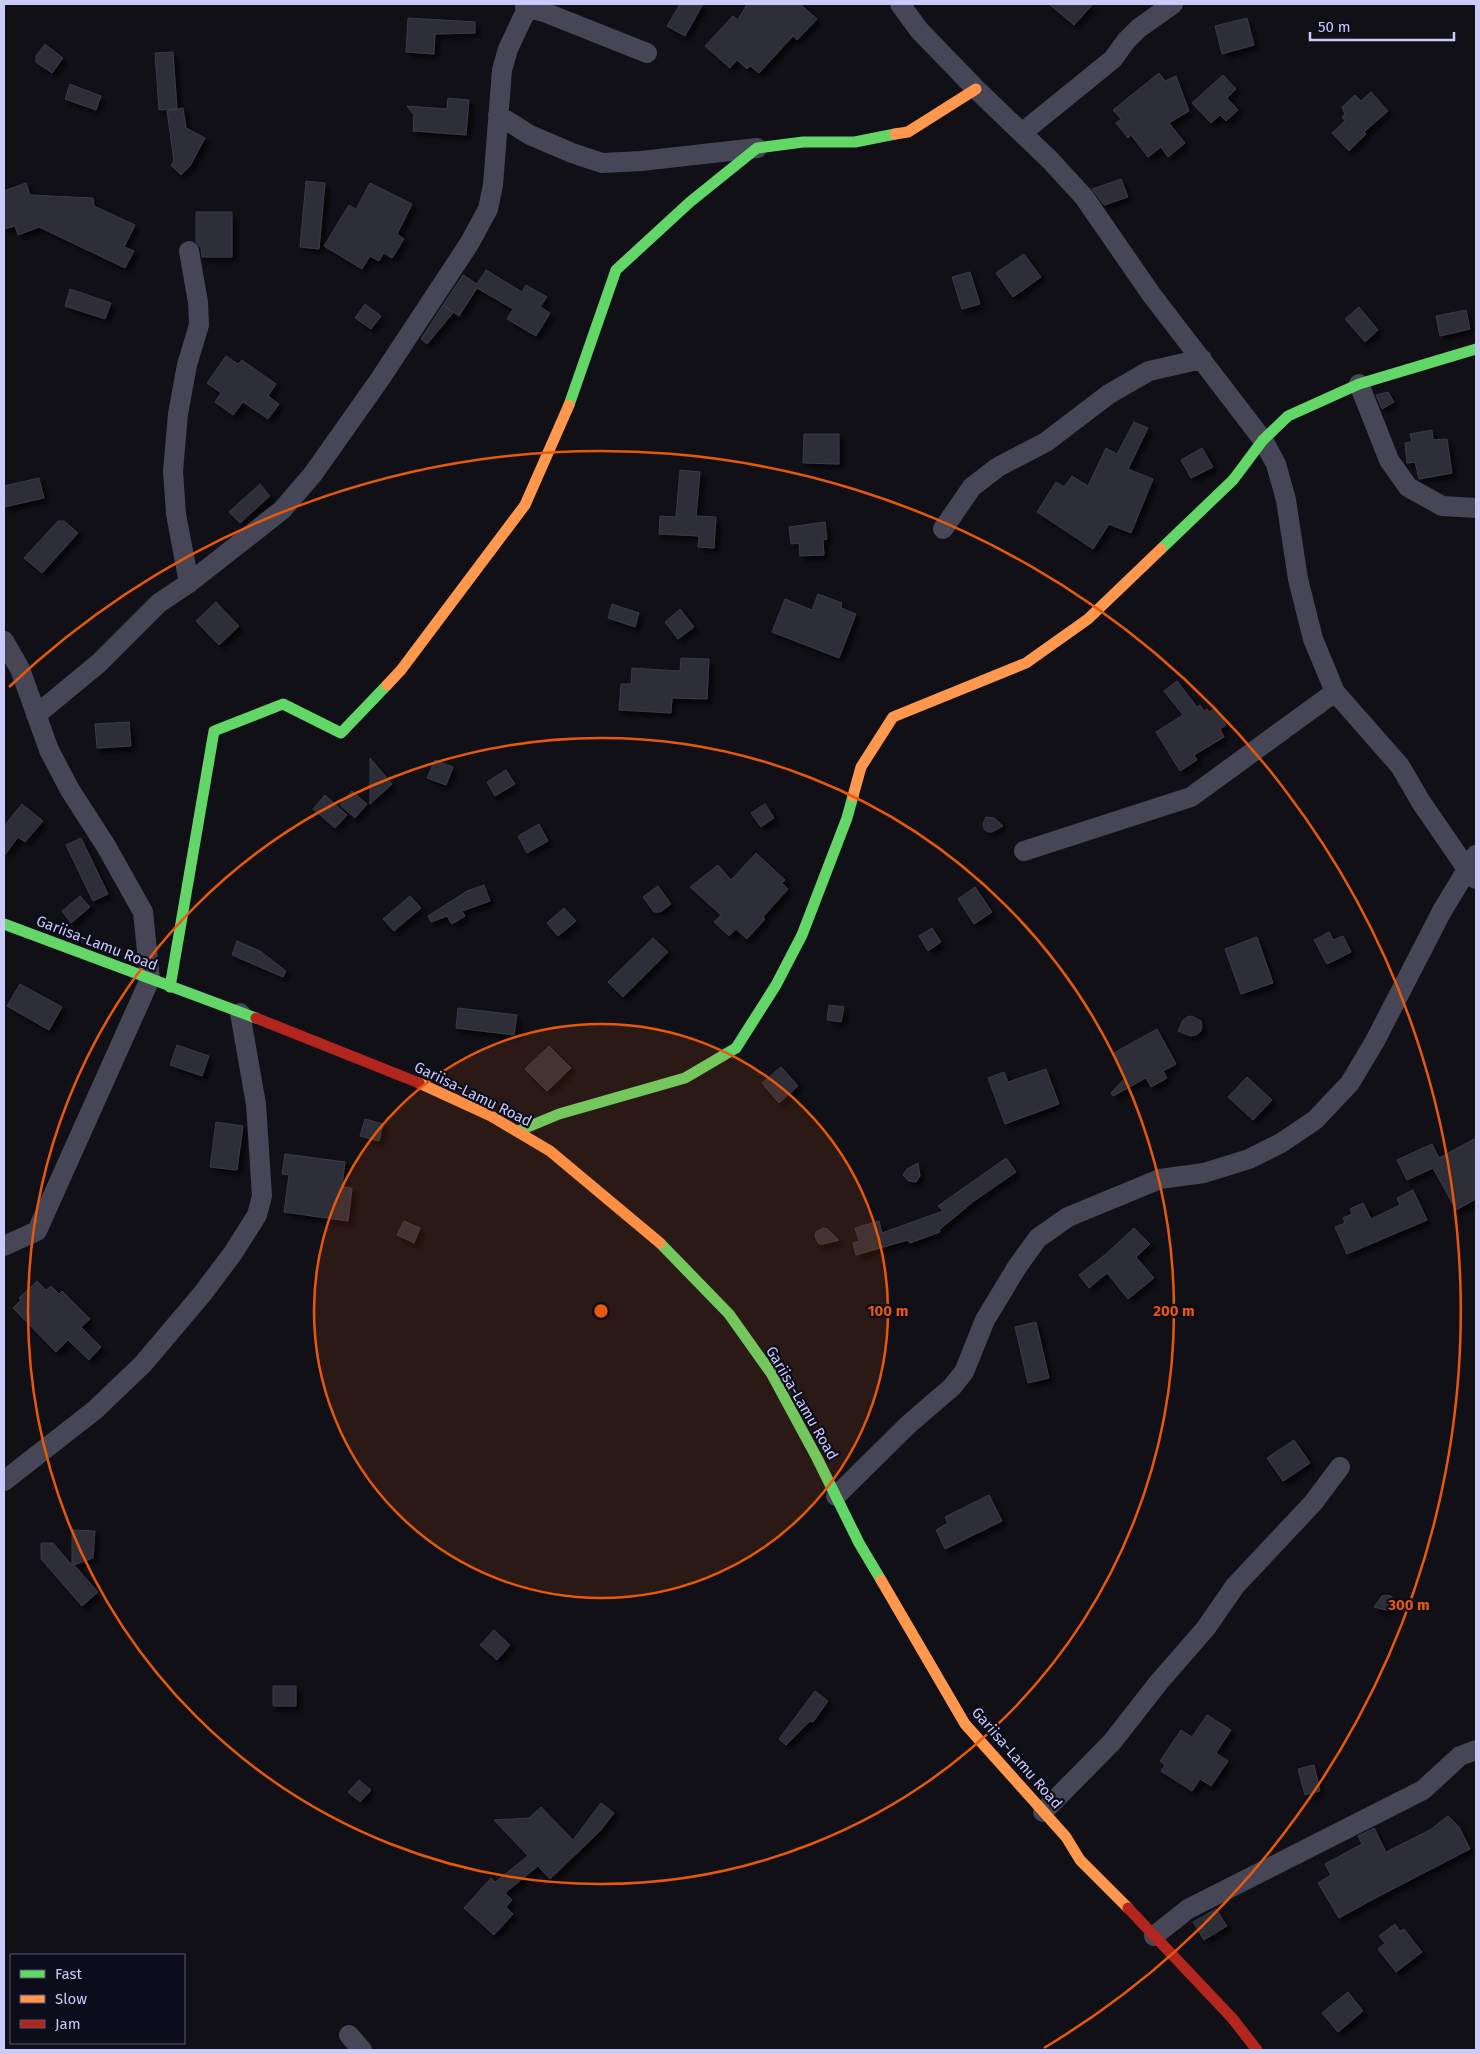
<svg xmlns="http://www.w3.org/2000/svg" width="1480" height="2054" viewBox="0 0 1480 2054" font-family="'Fira Sans',sans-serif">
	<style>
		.building { fill: #2d2d39; stroke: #3b3a4a; filter: url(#shadow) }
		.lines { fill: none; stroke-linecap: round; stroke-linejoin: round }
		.street { stroke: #464657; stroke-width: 20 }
		.fast { stroke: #63d668; stroke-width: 11 }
		.slow { stroke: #ff974d; stroke-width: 11 }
		.jam { stroke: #b3261e; stroke-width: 11 }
		.ring { fill: none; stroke: #e8590c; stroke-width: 2.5 }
		.labels { text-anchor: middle; stroke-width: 4.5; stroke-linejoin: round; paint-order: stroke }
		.street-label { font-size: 15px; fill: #cacbfa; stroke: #0d0c1a }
		.centre { fill: #e8590c; stroke: #0d0c1a; stroke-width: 2.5 }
		.ring-label { font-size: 15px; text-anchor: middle; font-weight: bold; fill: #e8590c; stroke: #0d0c1a; stroke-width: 4.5; stroke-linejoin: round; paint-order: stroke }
	</style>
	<defs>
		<filter id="shadow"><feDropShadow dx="4.5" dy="4.5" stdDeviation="2.5" flood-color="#0009"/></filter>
	</defs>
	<rect width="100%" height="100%" fill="#101016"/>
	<!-- building -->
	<path class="building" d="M680,4H703L685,36L667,26Z
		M747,4H800L817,19L797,40L793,36L759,73L750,66L747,69L737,60L730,68L705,46L733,16L738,20Z
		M1049,4H1093L1074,25Z
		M408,18L475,22V33L435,34L434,54L406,52Z
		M1247,18L1254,45L1222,54L1215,26Z
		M45,44L63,58L52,73L36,62V56Z
		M173,52L177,109L159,110L155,53Z
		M1159,73L1165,81L1176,76L1189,111L1169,123L1185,143L1168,157L1161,147L1148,157L1131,135L1128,138L1116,123L1121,119L1113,110Z
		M1223,75L1236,89L1227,98L1238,110L1226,121L1220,115L1211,123L1192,103Z
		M70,84L101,96L96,110L65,99Z
		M1371,92L1388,111L1364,132L1366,134L1349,151L1332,133L1345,121L1342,117L1345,114L1342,107L1355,95L1361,101Z
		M448,98L469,100L466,135L413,131L414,115L407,106L447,109Z
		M183,108L186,128L205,138L190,166L181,175L171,165L174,161L167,111Z
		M1121,179L1128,197L1104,205L1092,189Z
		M306,181L325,183L319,249L300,247Z
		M26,183L30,195L93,198L94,206L135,225L124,247L134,251L125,268L39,227L18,235L15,226L4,229V191Z
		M370,183L412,204L397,234L404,239L392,258L384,253L379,261L370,256L362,269L324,246L349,205L356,209Z
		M196,212H232V257H202L201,248L196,242Z
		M1024,254L1041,277L1013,297L996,273Z
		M486,270L522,292L526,285L547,297L540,307L550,313L536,336L507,319L513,309L477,288L459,316L443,305L463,275L477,284Z
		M970,272L980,304L962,309L952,277Z
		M70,289L111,303L105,319L65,306Z
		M365,304L381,316L371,329L355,318Z
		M443,305L453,313L427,344L421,339Z
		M1359,307L1378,330L1365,342L1345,319Z
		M1466,310L1470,329L1440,336L1436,316Z
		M226,356L238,364L242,360L276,384L268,396L279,404L268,419L243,402L233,415L215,402L221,393L207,383Z
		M1388,392L1394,402L1382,409L1376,395Z
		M1134,422L1148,428L1128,469L1153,479L1131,533L1109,524L1093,549L1037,512L1056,482L1064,487L1072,476L1088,486L1106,448L1117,454Z
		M1432,430L1433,440L1447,439L1452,473L1419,479L1415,462L1407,463L1405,443L1412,442L1410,434Z
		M804,434H839V464L803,463Z
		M1202,448L1213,467L1191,478L1181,460Z
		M680,470L700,472L696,516L716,517L714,548L698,547L699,536L659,534L660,516L676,517Z
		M39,478L44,498L4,507V486Z
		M260,484L270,496L240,523L229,512Z
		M58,521H64L78,533L42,573L24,558Z
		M825,522L827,539L823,540L824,555L800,556L799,543L791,544L789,527Z
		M818,594L842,603L841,608L856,614L839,658L772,632L785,599L812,610Z
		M216,602L239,626L219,645L196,621Z
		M612,604L639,613L635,627L608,618Z
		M680,609L694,627L678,639L665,622Z
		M681,658L709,659L707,699L672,698L671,713L619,710L621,684H631L632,668L680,671Z
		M1177,681L1197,707L1200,705L1204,711L1207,709L1209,712L1216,708L1226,725L1220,729L1224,737L1194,755L1197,760L1180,771L1156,732L1183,715L1164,691Z
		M129,722L131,746L97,748L95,724Z
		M370,758L392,784L370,804Z
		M435,760L453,767L446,785L427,778Z
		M506,770L515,784L495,796L487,782Z
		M352,791L367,804L355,818L340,805Z
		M325,795L347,815L335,828L313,809Z
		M22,804L43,821L25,842L18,837L4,856V826Z
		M765,804L774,818L761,827L751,813Z
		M986,817L994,818L1003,826L992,832H988L984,829L983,824Z
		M539,824L548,841L527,853L518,836Z
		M81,838L108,894L93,901L66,845Z
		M756,853L785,880L782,883L788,889L763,917L765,919L747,939L736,929L729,936L714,922L721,915L690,887L718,865L731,880Z
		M484,885L490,901L462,911L465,916L452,924L447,916L431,922L428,916L467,891Z
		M658,886L671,904L660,912H654L643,897Z
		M975,887L992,912L974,924L958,899Z
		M80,896L90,907L71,923L62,911Z
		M410,896L421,908L394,931L383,919Z
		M564,908L576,921L558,936L547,923Z
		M932,928L941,942L928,951L919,936Z
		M1329,932L1333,940L1343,936L1351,952L1327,964L1314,940Z
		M1257,937L1273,983L1241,994L1225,949Z
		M653,938L668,952L623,997L608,982Z
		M237,941L260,951L286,971L283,977L232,955Z
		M20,984L62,1007L49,1030L7,1006Z
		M829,1005L844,1007L841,1022L827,1020Z
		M458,1008L517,1015L514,1035L456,1028Z
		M1192,1016L1201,1021L1202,1027L1200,1032L1196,1035L1190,1036L1178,1031L1183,1020L1187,1017Z
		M1157,1029L1176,1064L1163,1071L1167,1078L1151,1087L1146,1078L1113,1096L1111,1093L1125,1078L1112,1054Z
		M177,1045L209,1056L202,1076L170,1065Z
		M549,1046L571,1068L547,1091L525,1069Z
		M781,1067L798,1086L779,1103L762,1083Z
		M1046,1069L1059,1104L1005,1124L988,1078L1004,1072L1008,1082Z
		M1247,1077L1272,1100L1253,1120L1228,1097Z
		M365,1119L383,1124L379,1141L360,1136Z
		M216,1122L243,1126L237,1170L210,1167Z
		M1476,1138V1199L1456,1210L1433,1168L1407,1180L1397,1160L1432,1144L1439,1158Z
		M285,1154L345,1162L342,1187L352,1188L348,1221L284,1212L289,1175L282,1174Z
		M1006,1158L1016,1172L974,1201L939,1230L940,1232L910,1243L908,1240L856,1255L853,1243L859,1241L855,1228L879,1221L882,1233L943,1211L938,1206Z
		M918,1163L920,1176L916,1182L909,1181L903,1175L907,1169Z
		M1413,1190L1427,1220L1347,1254L1335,1227L1345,1223L1343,1218L1352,1214L1350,1209L1363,1203L1371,1219L1400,1205L1397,1198Z
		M404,1221L420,1228L414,1243L397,1235Z
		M823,1228L827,1229L839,1240L823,1244H819L815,1237L816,1232Z
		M1134,1228L1150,1244L1136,1257L1154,1278L1128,1299L1107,1273L1089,1288L1079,1275L1106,1254Z
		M37,1281L46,1290L51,1286L59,1294L62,1291L90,1319L81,1327L101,1347L89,1360L68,1340L56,1352L13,1308L21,1300L19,1298Z
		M1036,1322L1049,1378L1028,1383L1015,1327Z
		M1294,1440L1310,1463L1283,1481L1267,1458Z
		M989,1495L1002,1521L945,1549L936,1530L948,1523L945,1517Z
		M72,1530L95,1531L93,1558L74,1565L98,1592L82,1606L41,1559V1543H53L72,1565Z
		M1386,1595L1391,1596L1396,1602L1391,1609L1386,1610L1374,1607L1382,1596Z
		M494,1630L510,1645L497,1660L480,1645Z
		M273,1686H296V1706H273Z
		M815,1691L828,1701L813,1722L810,1721L786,1745L779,1739Z
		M1207,1715L1231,1730L1216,1753L1228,1761L1211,1786L1200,1779L1192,1791L1161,1771L1165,1765L1160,1761L1181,1730L1192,1737Z
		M1314,1765L1320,1791L1305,1795L1298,1769Z
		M359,1780L371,1790L360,1802L348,1792Z
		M601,1803L614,1813L600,1831L550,1879L538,1866L505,1893L512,1900L506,1907L513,1914L494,1935L464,1908L491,1878L495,1882L528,1856L494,1820L529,1818L541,1807L573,1840Z
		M1448,1816L1459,1827L1470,1849L1379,1896L1339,1918L1318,1883L1331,1875L1325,1864L1362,1844L1358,1836L1374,1828L1386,1852L1430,1830Z
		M1216,1909L1227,1926L1204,1940L1193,1922Z
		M1395,1924L1400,1931L1404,1929L1422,1952L1396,1972L1378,1949L1385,1943L1379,1936Z
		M1348,1992L1363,2011L1338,2032L1322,2013Z"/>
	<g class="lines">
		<!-- street -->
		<path class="street" d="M900,4L919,30L976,89L1050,160L1084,197L1151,294L1263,440L1276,464L1286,500L1298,579L1313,639L1335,692L1400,766L1421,802L1467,869L1476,879
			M525,7L544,12L647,53
			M498,115L530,135L572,153L602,163L641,161L757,148
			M1023,132L1113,59L1126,41L1139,28L1173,4
			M189,251L198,302L199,325L187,365L178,414L173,471L176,514L189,583
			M1359,384L1389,460L1408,487L1442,506L1476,508
			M943,529L972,487L998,467L1046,442L1109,394L1149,371L1202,359
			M4,641L20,669L49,750L70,790L106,846L143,912L150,979L37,1231L4,1246
			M36,715L99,663L159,603L189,583L282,510L313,474L380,379L469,244L488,209L493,185L502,70L508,49L525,13L526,4
			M1024,851L1191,797L1335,692
			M4,1481L96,1409L143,1364L203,1293L233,1253L257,1215L262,1196L256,1104L240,1013
			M836,1496L909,1424L952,1387L964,1372L985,1320L1017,1267L1038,1238L1068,1217L1160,1179L1204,1173L1249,1159L1281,1143L1315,1120L1350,1083L1375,1041L1442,911L1476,855
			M1043,1812L1112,1742L1159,1682L1206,1628L1235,1586L1313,1503L1340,1467
			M1154,1936L1188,1909L1423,1790L1460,1756L1476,1750
			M349,2035L362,2050"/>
		<!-- fast -->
		<path class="fast" d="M569,405L616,270L690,202L757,148L803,142H855L895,134
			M1161,549L1233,480L1263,440L1288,416L1359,384L1476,349
			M4,924L256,1018
			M170,987L214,731L283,704L341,733L387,685
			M518,1131L559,1114L685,1078L736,1048L776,985L802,935L847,818L853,796
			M660,1243L729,1314L771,1373L817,1458L859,1543L881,1580"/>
		<!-- slow -->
		<path class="slow" d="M895,134L908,132L976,89
			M387,685L401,670L525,505L569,405
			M853,796L861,767L893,717L1026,663L1088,619L1161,549
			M419,1083L491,1116L550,1151L660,1243
			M881,1580L965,1724L1066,1837L1080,1860L1128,1908"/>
		<!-- jam -->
		<path class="jam" d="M256,1018L419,1083
			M1128,1908L1232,2018L1257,2050"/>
	</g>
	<!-- distance rings -->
	<circle cx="601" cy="1311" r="287" fill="#e8590c" fill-opacity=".12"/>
	<g class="ring">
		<circle cx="601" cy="1311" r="287"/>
		<circle cx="601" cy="1311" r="573"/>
		<path d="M9 687A860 860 0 1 1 1044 2048"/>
	</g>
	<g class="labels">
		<!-- street labels -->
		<g class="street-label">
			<text transform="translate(97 943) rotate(21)" y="5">Gariisa-Lamu Road</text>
			<text transform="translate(473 1094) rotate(26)" y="5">Gariisa-Lamu Road</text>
			<text transform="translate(802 1403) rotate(60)" y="5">Gariisa-Lamu Road</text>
			<text transform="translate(1017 1758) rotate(49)" y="5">Gariisa-Lamu Road</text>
		</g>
	</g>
	<circle cx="601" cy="1311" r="8" class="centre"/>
	<g class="ring-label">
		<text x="888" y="1316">100 m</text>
		<text x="1174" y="1316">200 m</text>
		<text x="1409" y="1610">300 m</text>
	</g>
	<!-- border -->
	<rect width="1480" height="2054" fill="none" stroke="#cacbfa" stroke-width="10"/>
	<!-- legend -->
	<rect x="10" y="1954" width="175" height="90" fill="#0d0c1a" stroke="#595874"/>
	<rect x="20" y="1970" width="25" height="8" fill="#63d668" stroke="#595874"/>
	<text x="55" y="1979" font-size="15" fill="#cacbfa">Fast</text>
	<rect x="20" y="1995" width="25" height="8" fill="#ff974d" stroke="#595874"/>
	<text x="55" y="2004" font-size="15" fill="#cacbfa">Slow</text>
	<rect x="20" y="2020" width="25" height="8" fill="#b3261e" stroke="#595874"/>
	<text x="55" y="2029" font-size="15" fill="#cacbfa">Jam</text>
	<!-- scale -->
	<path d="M1310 32v8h144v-8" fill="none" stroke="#cacbfa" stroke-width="2.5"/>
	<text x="1318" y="32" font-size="15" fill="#cacbfa" stroke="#0d0c1a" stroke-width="4" paint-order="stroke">50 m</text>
</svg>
